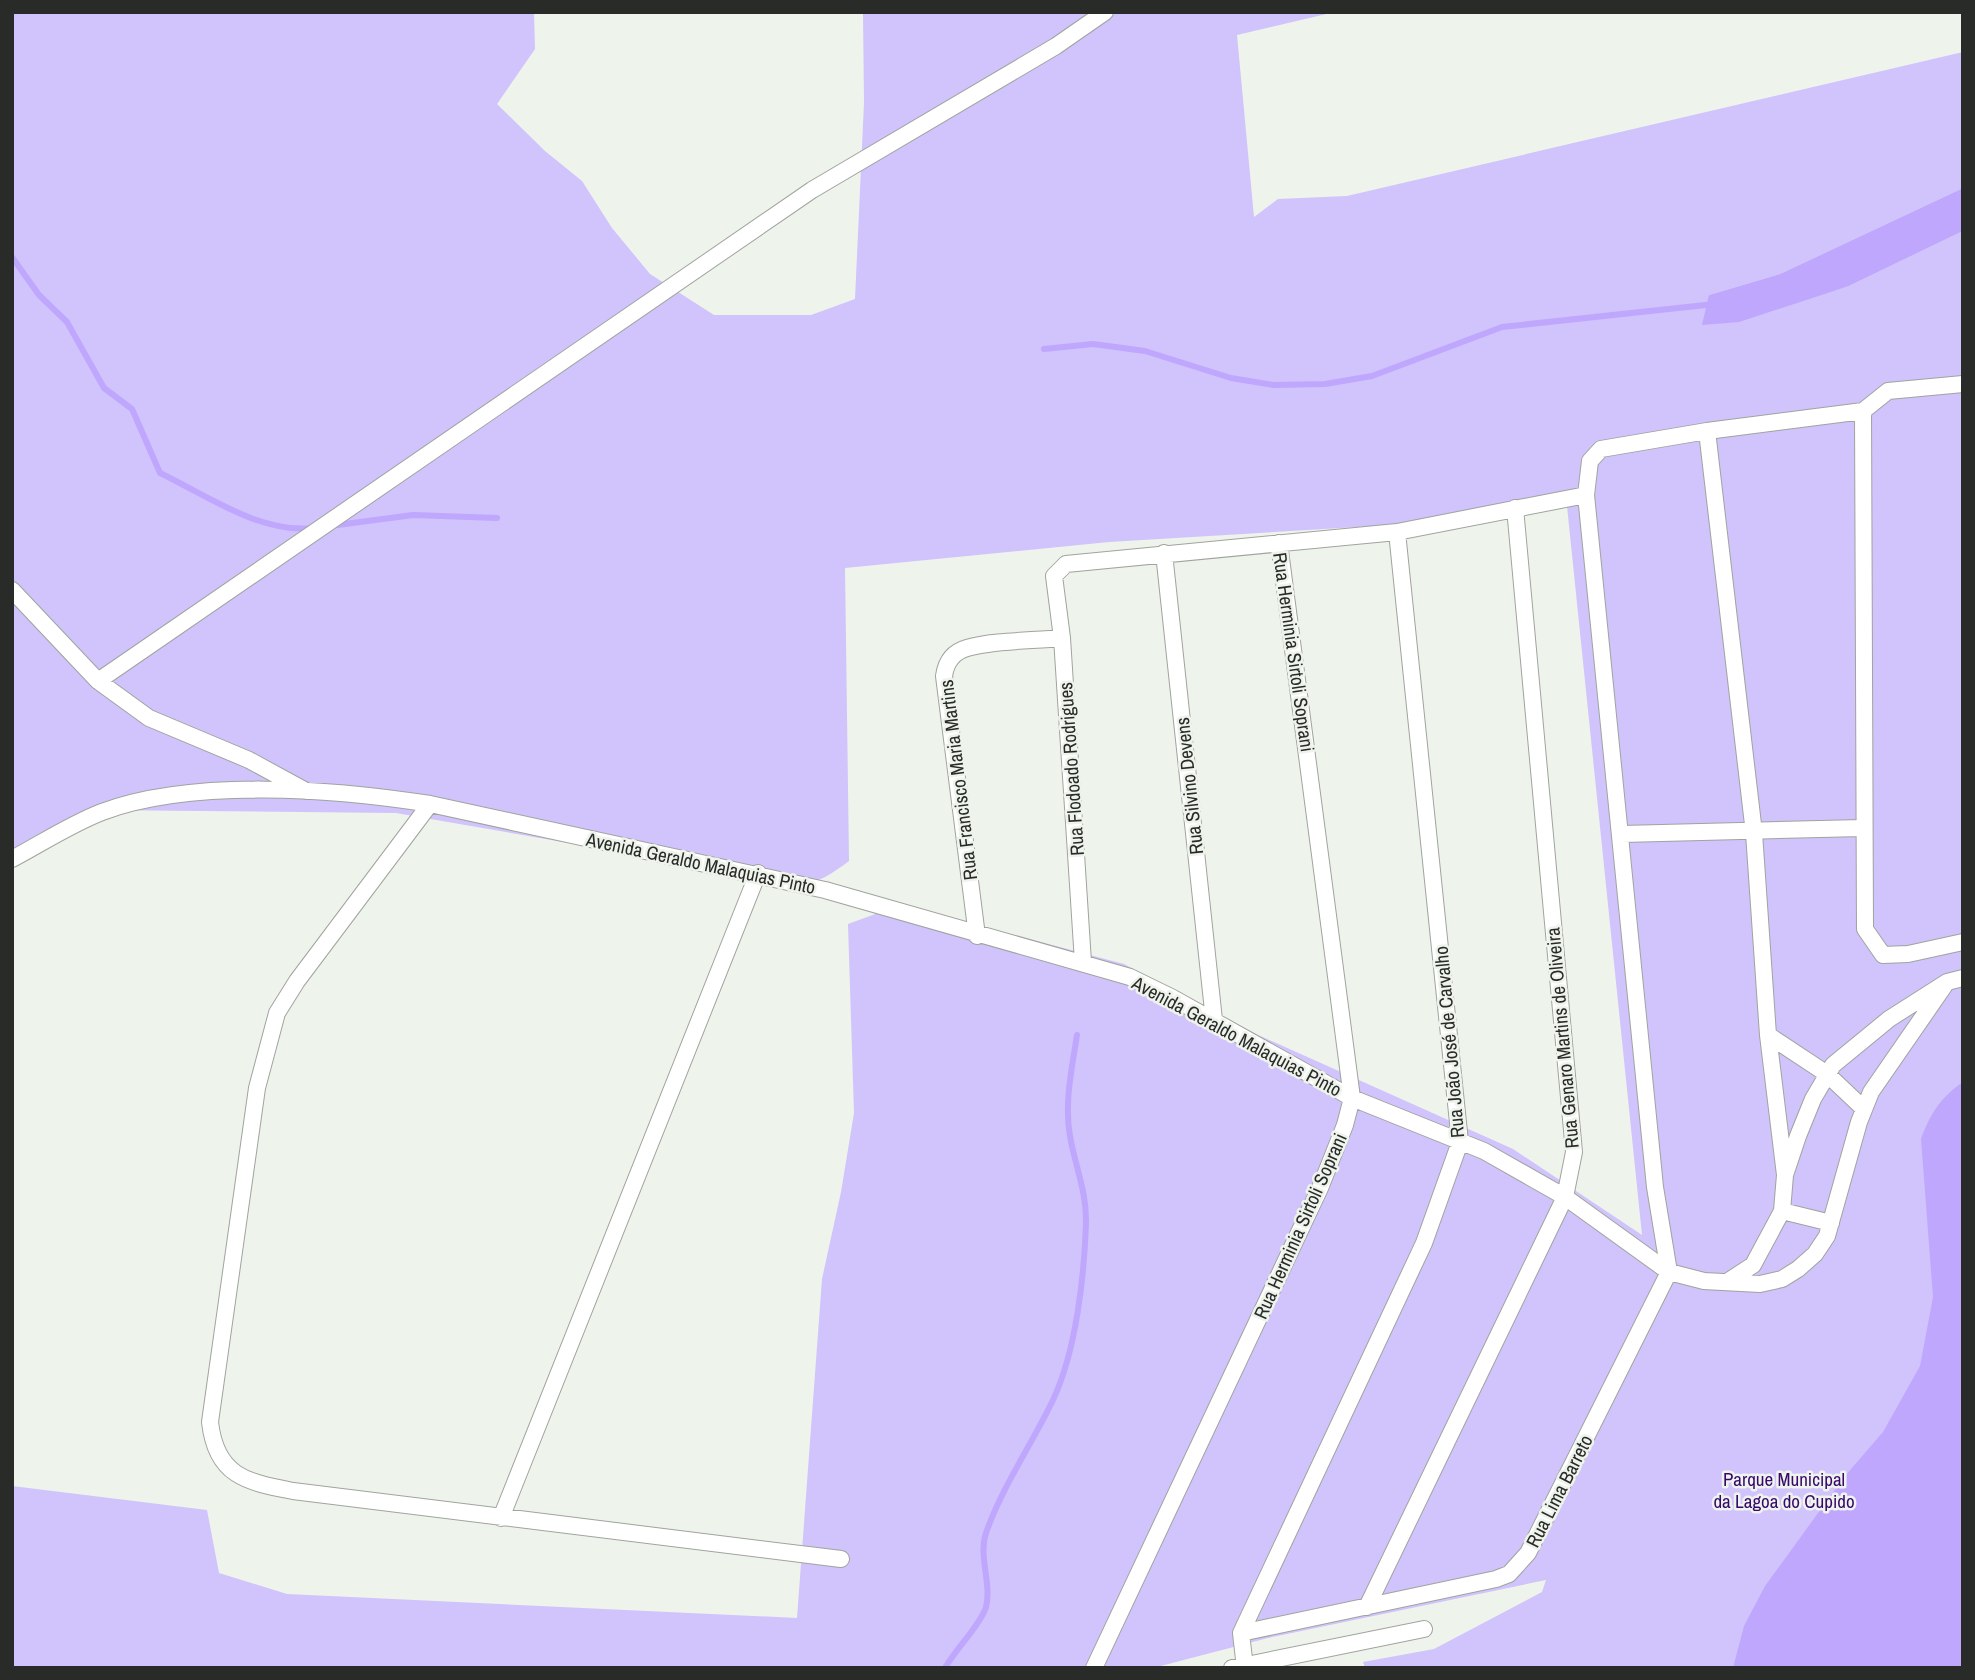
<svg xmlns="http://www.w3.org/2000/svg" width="1975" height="1680" viewBox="0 0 1975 1680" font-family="'Archivo Narrow',sans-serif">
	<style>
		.green { fill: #d1c3fb }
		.water { fill: #bfa7fd }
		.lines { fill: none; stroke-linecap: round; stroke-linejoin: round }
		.stream { stroke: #bfa7fd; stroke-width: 6 }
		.street-casing { stroke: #a0a49e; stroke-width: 18 }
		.street { stroke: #fff; stroke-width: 16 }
		.labels { text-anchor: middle; stroke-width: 5; stroke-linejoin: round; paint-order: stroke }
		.street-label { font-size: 19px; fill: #292b28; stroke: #eef3ec }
		.park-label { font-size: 19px; fill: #38086e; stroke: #eef3ec }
	</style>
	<rect width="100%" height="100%" fill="#eef3ec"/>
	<!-- green -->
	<path class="green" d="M12,12H534L535,49L497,104L545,151L582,181L612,228L650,274L714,315H811L855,299L864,103L863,12H1335L1237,35L1254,217L1278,199L1347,196L1963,52V188L1780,274L1709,295L1798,301L1849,286L1963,231V1668H1365L1363,1662L1434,1649L1542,1592L1546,1580L1268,1638L1153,1668H12V1486L207,1510L219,1573L287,1594L797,1618L822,1279L841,1192L854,1113L848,924L900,905L1124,964L1258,1035L1513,1149L1642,1235L1567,506L1440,522L1109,542L845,568L849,861C829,876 808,891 783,880L396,813L95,810L12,855Z"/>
	<!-- water -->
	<path class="water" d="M1963,188V231L1849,286L1739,322L1702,325L1709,295L1780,274Z
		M1963,1082V1668H1733L1744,1626L1765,1586L1845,1476L1883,1432L1920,1366L1933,1297L1921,1139C1930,1114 1941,1097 1963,1082Z"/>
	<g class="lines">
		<!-- stream -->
		<path class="stream" d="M12,257L39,295L67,322L104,388L132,409L160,473C206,495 261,534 312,528
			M1044,349L1093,344L1145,351L1231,378L1273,385L1325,384L1372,376L1502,327L1715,304
			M330,526L413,515L497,518
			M945,1668C955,1650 981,1624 986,1607C992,1584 978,1556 986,1533C1002,1487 1032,1444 1053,1400C1076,1351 1084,1278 1086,1224C1087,1192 1075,1166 1070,1136C1064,1103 1072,1068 1077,1035"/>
		<defs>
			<path id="street" d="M1863,411L1865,929L1883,955L1908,954L1963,942
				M1707,431L1754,833L1768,1035L1785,1175
				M1164,553L1214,1020
				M12,590L98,681L149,718L249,760L306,791
				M98,681L812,190L1056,46L1105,12
				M430,804L297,981L277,1013L257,1088L210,1422C216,1476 246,1482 293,1491L841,1559
				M1622,834L1862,828
				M12,859C42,843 71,824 102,812C194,778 334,789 430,804L825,890L1130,977L1173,998L1352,1098L1484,1151L1565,1197L1669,1272L1704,1281L1760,1284L1782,1279L1798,1269L1815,1254L1827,1236L1859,1122L1871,1092L1947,982
				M977,936L944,676C946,662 953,652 967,648C994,640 1034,641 1062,638
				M1083,962L1062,638L1054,576L1066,564L1397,532L1586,495
				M1768,1035L1827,1074L1864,1109
				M1782,1211L1831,1223
				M1727,1282L1753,1265L1782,1211L1785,1175L1798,1136L1813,1099L1833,1065L1889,1019L1947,982L1963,978
				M501,1518L758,873
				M1367,1607L1565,1197L1574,1152L1515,508
				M1241,1633L1496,1579L1509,1574L1528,1553L1669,1272L1655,1187L1586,495L1590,461L1601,449L1707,431L1863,411L1888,391L1963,384
				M1241,1633L1424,1243L1460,1142L1397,532
				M1241,1633L1245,1668
				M1094,1668L1320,1188L1345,1125L1352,1098L1279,543
				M1232,1668L1424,1629"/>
		</defs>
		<!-- street casing -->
		<use href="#street" class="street-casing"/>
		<!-- street -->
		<use href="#street" class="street"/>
	</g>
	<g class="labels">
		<!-- street labels -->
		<g class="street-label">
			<text transform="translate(1294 652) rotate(82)" y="7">Rua Herminia Sirtoli Soprani</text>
			<text transform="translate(1071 769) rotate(-94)" y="7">Rua Flodoado Rodrigues</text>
			<text transform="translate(958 780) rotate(-97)" y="7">Rua Francisco Maria Martins</text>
			<text transform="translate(1189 786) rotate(-96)" y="7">Rua Silvino Devens</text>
			<text transform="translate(701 863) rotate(12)" y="7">Avenida Geraldo Malaquias Pinto</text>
			<text transform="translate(1237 1036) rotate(28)" y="7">Avenida Geraldo Malaquias Pinto</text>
			<text transform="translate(1562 1038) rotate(-95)" y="7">Rua Genaro Martins de Oliveira</text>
			<text transform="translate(1449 1042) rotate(-95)" y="7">Rua João José de Carvalho</text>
			<text transform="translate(1300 1226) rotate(-66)" y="7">Rua Herminia Sirtoli Soprani</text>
			<text transform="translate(1559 1491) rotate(-63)" y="7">Rua Lima Barreto</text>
		</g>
		<!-- park labels -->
		<g class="park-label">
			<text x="1784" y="1486">Parque Municipal<tspan x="1784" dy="22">da Lagoa do Cupido</tspan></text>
		</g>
	</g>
	<!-- border -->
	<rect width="1975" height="1680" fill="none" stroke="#292b28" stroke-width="28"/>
</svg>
